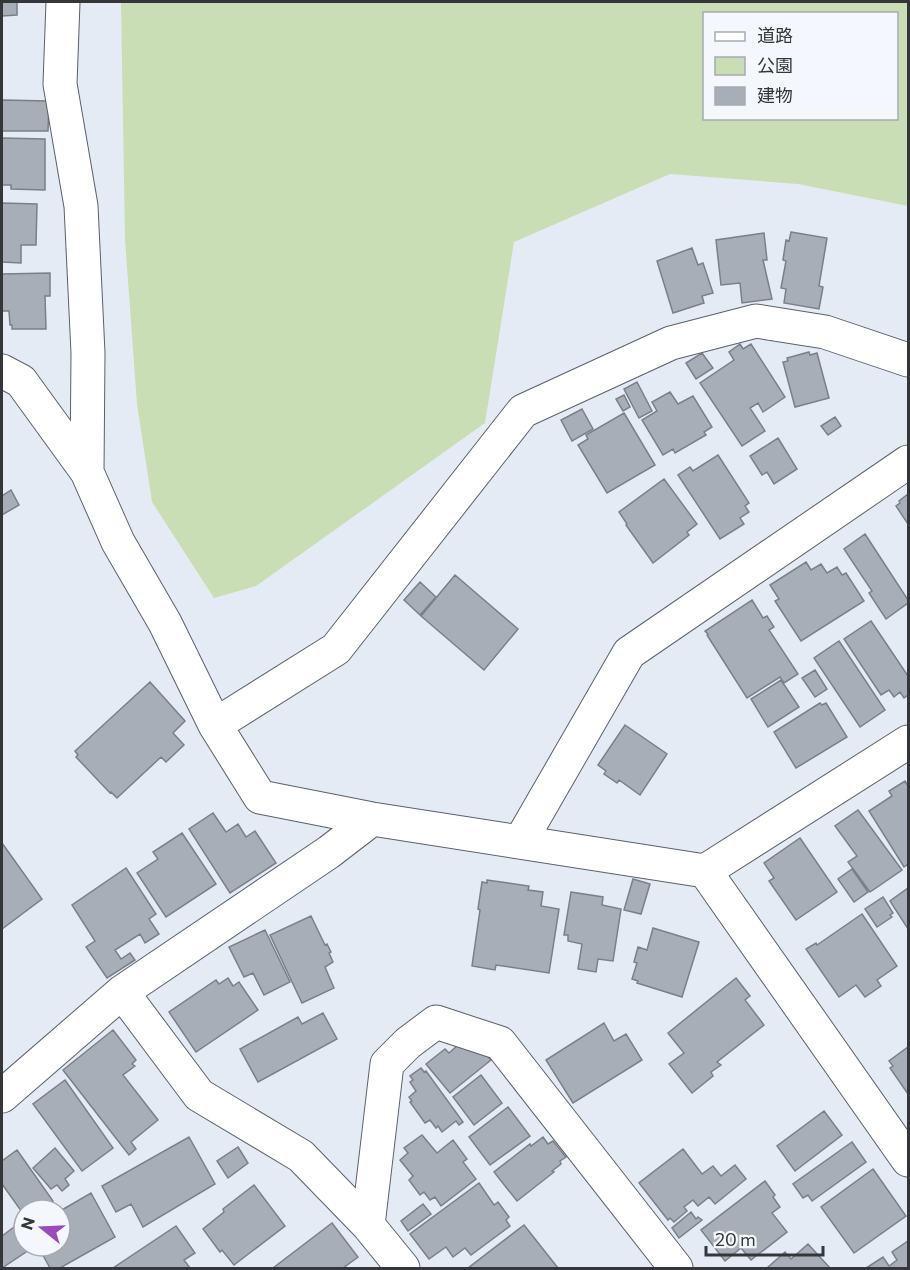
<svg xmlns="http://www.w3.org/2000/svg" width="910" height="1270" viewBox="0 0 910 1270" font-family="Commissioner,'Noto Sans JP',sans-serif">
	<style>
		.green { fill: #c9deb5; fill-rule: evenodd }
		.building { fill: #a8aeb7; stroke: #7a7f88; stroke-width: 1.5 }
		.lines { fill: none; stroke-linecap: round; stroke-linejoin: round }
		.minor-casing { stroke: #5b6169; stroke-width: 35 }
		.minor { stroke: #fff; stroke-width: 33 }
	</style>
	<rect width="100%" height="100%" fill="#e5ebf4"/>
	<!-- green -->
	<path class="green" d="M121,2H908V206L798,184L670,174L514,242L485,423L256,586L214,598L152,502L137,404L125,240ZM704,14H896V118H704Z"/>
	<!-- building -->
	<path class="building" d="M2,2H17V15L2,16Z
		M2,100L49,101L48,131H2Z
		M2,138L45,139V190L11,189V185H2Z
		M2,203L37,204L36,245H21V263L2,262Z
		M791,232L827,238L819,286L823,287L819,309L784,303L786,289L781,288L786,261L783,260L786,240L789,241Z
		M764,233L767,260H763L772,299L742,303L740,283L721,285L716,240Z
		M692,248L698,265L703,263L713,293L702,296L704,303L673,313L657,261Z
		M50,273V296H45L46,329H12V325H10L9,311H2V274Z
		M740,344L743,349L751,344L785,397L763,412L758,403L750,408L765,431L742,446L700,383L734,360L729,352Z
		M809,352L810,355L817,353L829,398L795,407L783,362L788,361L787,358Z
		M702,353L713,368L696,379L686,363Z
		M637,382L652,411L639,418L624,389Z
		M670,392L678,404L693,396L712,427L704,432L706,435L675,453L673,449L663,455L642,420L657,411L652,402Z
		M624,395L630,407L623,411L616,399Z
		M582,409L593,429L572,441L561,420Z
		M624,413L655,465L607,493L578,445L588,439L586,435Z
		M835,417L841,426L828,435L821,426Z
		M778,438L797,469L774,484L767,472L762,475L750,456Z
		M718,455L749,503L745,506L749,512L740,518L744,524L720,539L678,475L690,467L693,471Z
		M664,479L697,524L687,532L689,535L653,563L626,525L627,524L619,512Z
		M11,490L19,505L2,515V496Z
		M908,494V524L896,506L900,503L899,501Z
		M865,534L908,600V603L886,619L869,593L872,591L844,549Z
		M806,562L811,570L821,564L827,573L837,567L842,575L846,573L864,601L801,641L775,601L779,599L770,585Z
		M455,575L518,629L484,670L421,616Z
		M420,582L436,597L420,615L404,600Z
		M752,600L763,618L767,616L774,627L769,630L798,674L784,683L780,677L747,698L707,635L708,634L705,631Z
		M871,621L908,676V695L904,698L900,692L894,697L889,690L881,695L844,639Z
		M839,641L885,710L860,727L814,658Z
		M815,670L827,689L815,697L802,678Z
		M781,680L799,707L768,727L751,699Z
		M150,682L185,721L173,733L184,745L166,762L161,757L117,798L111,792L110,793L76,757L78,755L75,751Z
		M820,703L822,705L826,703L847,737L796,768L774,732Z
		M625,725L667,754L640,795L619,780L617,783L604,774L606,771L598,765Z
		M905,781L908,786V864L904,867L869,811L892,796L889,791Z
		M858,810L902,870L870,892L848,862L857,856L835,826Z
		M213,813L226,832L238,824L246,837L255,831L276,863L230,893L189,829Z
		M182,833L216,884L166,917L137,873L158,859L153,852Z
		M800,838L837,892L796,920L769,881L774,878L764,863Z
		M2,843L42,899L2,929Z
		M126,868L156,914L149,919L159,934L145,943L140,934L115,950L121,959L130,953L135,960L107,978L86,947L95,941L72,905Z
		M852,869L868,892L854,902L838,879Z
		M633,879L650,884L641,914L624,910Z
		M487,880L529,886L528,890L543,892L541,906L559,909L549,973L496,965L495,970L472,966L480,910L478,909L482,882L487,883Z
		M908,888V929L890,901Z
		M571,892L603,897L602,905L621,909L613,961L598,959L596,972L578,969L582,944L568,941V935H564Z
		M883,897L893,913L890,915L892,917L877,927L865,909Z
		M862,914L897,966L877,980L881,986L865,997L856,985L839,997L806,949L816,943L817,945Z
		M311,916L325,945L327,944L331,952L329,953L333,962L325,967L334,988L302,1003L270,935Z
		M653,928L699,942L682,997L637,983L638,981L632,979L637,963L634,962L638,947L647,950Z
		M265,930L290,982L264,995L253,973L244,977L229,947Z
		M228,978L233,986L239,982L258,1010L196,1052L169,1012L216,980L219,984Z
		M736,978L750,996L745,1000L764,1025L717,1062L721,1065L711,1072L713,1076L692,1093L669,1064L684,1053L668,1033Z
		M323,1013L337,1039L258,1082L240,1049L298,1017L302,1024Z
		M604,1023L614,1041L626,1034L642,1060L573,1103L546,1060Z
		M113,1030L136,1060L132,1064L135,1066L123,1075L158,1120L131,1142L136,1149L129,1155L63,1070Z
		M467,1037L480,1048L491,1060L450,1093L426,1064L445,1049L449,1053Z
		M908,1047V1094L890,1068L893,1066L889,1061Z
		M421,1068L424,1072L426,1071L463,1122L459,1125L456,1121L442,1132L438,1126L436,1128L430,1120L425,1123L410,1102L412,1101L409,1097L416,1091L410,1082L413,1080L410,1076Z
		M481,1075L502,1103L474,1125L453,1097Z
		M65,1080L113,1148L82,1171L33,1104Z
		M508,1107L530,1136L490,1165L469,1137Z
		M824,1111L842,1135L795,1171L777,1146Z
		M422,1135L437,1153L453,1140L467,1159L463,1162L476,1179L441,1206L435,1197L430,1200L424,1192L420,1195L409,1180L413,1176L400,1160L408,1153L404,1148Z
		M189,1137L215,1184L143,1227L131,1204L116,1212L102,1186Z
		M543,1137L548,1144L553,1141L566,1157L560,1161L561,1164L552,1171L554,1172L517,1201L494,1172L530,1144L531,1146Z
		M852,1142L866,1162L812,1201L808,1195L803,1198L793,1184Z
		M238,1147L248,1163L228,1178L217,1161Z
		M55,1148L74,1171L65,1179L69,1185L62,1191L57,1185L51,1189L33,1168Z
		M683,1149L702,1174L713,1166L721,1176L735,1165L746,1179L715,1204L709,1197L698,1206L693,1200L684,1207L687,1211L674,1222L670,1218L668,1220L639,1183Z
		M17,1150L53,1201L40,1210H24V1215L2,1184V1161Z
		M873,1169L906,1216L854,1253L821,1207Z
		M765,1181L775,1195L773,1197L780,1207L772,1213L787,1232L751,1260L741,1248L725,1261L701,1230Z
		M479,1183L494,1205L498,1202L509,1217L506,1220L510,1226L471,1255L465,1248L453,1257L446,1247L429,1259L410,1234Z
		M254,1185L285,1226L234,1265L222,1250L220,1252L203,1229L224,1212L223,1209Z
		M91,1193L115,1237L60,1268H50L38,1246H60V1211Z
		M423,1204L431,1214L408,1231L401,1221Z
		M691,1212L696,1219L698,1217L702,1220L679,1238L672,1228Z
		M332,1223L358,1257L343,1268H273Z
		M524,1225L558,1268H468Z
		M176,1226L195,1253L184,1260L190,1268H113Z
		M14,1227L24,1243V1246L29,1250L2,1268V1236Z
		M908,1241V1268H866L883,1257L889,1266L897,1260L892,1252Z
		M808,1244L830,1268H767L785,1252L791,1259Z"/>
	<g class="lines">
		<defs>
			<path id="minor" d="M63,2L60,84L81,206L88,353L87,472
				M2,371L21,381L87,472L118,542L165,623L215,725L260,797L372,819L705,871L908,742
				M215,725L336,649L523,411L671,343L756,321L825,332L908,360
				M520,842L629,653L908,462
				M705,871L908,1160
				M122,992L199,1095L301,1156L368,1225L403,1268
				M2,1096L122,992L329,852L372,819
				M368,1225L387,1064L408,1043L436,1022L500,1043L676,1268"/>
		</defs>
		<!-- minor casing -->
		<use href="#minor" class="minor-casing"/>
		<!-- minor -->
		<use href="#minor" class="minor"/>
	</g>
	<!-- border -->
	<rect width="910" height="1270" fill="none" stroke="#34363a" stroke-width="6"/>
	<!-- legend -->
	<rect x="703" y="12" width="195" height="108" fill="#f4f8fe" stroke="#a7aab0" stroke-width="1.5"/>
	<rect x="715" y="32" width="30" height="9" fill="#ffffff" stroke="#a7aab0" stroke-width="1.5"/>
	<text x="757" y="42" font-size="18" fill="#34363a">道路</text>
	<rect x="715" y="57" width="30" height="18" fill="#c9deb5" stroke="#a7aab0" stroke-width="1.5"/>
	<text x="757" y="72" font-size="18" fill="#34363a">公園</text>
	<rect x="715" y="87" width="30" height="18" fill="#a8aeb7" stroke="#a7aab0" stroke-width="1.5"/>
	<text x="757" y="102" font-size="18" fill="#34363a">建物</text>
	<!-- north arrow -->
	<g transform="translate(42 1228) rotate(288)"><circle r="28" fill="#f4f8fe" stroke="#a7aab0" stroke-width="1.5"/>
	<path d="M0-4.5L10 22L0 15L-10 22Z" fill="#994bbc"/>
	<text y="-9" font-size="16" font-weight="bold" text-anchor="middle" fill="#34363a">N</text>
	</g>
	<!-- scale -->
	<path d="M706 1246v9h117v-9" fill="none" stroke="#34363a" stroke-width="3"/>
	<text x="715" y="1246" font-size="18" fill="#34363a" stroke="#f4f8fe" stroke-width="4.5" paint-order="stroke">20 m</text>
</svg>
